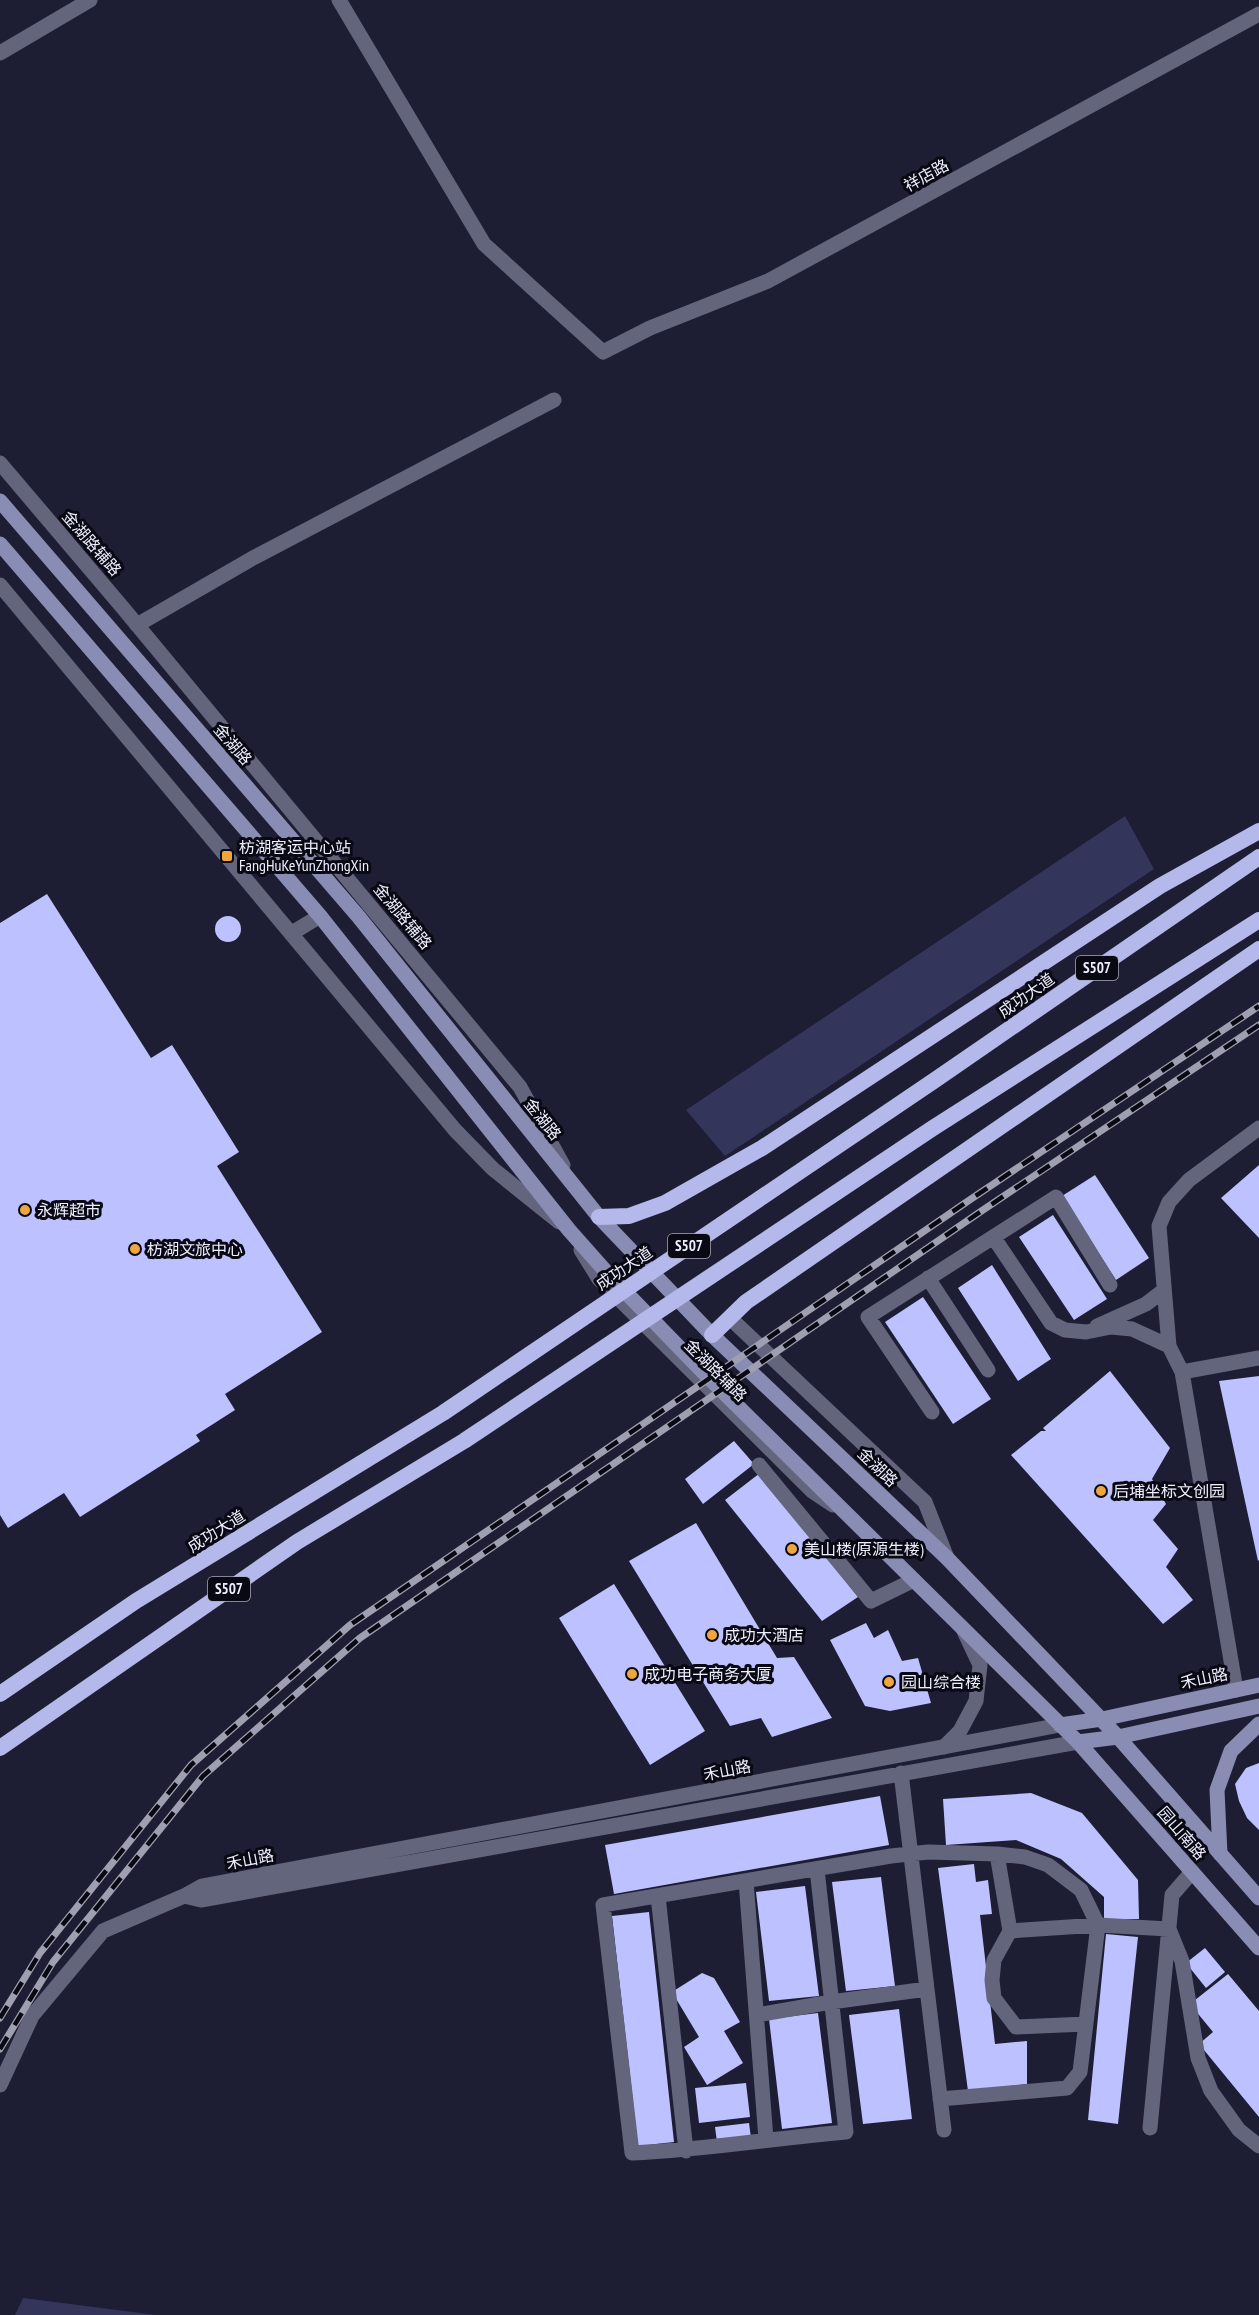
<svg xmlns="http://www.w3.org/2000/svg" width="1259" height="2315" viewBox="0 0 1259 2315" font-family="'PT Sans Narrow','Noto Sans SC',sans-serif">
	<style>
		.green { fill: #34355b }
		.building { fill: #bdc1ff }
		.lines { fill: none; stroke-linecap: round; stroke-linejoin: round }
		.minor { stroke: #63657d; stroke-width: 15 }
		.tertiary { stroke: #63657d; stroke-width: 15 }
		.secondary { stroke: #898cb3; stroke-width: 15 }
		.trunk { stroke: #b4b8ea; stroke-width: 16 }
		.rail-casing { stroke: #9e9fb1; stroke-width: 7 }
		.rail { stroke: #080912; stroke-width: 4.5; stroke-dasharray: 14; stroke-linecap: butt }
		.poi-dot { fill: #f0a63f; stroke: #080912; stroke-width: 2 }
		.labels { text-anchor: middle; stroke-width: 6; stroke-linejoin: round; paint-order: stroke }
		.shield { fill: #080912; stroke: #a8a9b7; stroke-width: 1.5 }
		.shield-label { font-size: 15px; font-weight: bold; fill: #edeefe }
		.street-label { font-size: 16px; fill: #edeefe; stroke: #080912 }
		.poi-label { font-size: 16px; fill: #edeefe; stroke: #080912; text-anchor: start }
	</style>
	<rect width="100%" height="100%" fill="#1d1e33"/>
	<!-- green -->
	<path class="green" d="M1125,816L1154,869L725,1156L686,1110Z
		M23,2298L156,2315H15Z"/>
	<!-- building -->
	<path class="building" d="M47,894L151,1058L172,1045L239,1152L217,1166L322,1332L225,1394L235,1410L196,1435L200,1441L80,1517L64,1493L8,1528L0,1515V923Z
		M215 929a13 13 0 1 1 26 0a13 13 0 1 1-26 0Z
		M1259,1165V1238L1221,1198Z
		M1095,1175L1149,1258L1116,1280L1062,1196Z
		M1053,1215L1107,1299L1074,1320L1019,1237Z
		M992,1265L1051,1359L1018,1381L958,1288Z
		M923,1297L991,1399L953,1424L885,1322Z
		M1110,1371L1170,1448L1152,1479L1166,1504L1153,1520L1178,1549L1166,1567L1193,1600L1163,1624L1011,1455L1041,1431H1046L1043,1428Z
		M1259,1376V1560L1258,1561L1219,1381Z
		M734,1441L754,1464L703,1504L685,1479Z
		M760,1473L858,1597L822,1621L725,1500Z
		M696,1523L777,1658L794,1657L832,1718L772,1737L761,1718L730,1726L629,1561Z
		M614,1584L705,1731L650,1765L559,1618Z
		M866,1623L874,1638L888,1630L902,1661L918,1658L931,1703L890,1711L865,1706L830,1640Z
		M1259,1763V1830L1247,1818L1239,1801L1235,1784L1246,1768Z
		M1031,1793L1082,1813L1138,1880L1139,1919H1104V1897L1061,1859L1016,1840L946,1845L943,1799Z
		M880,1796L889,1845L614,1894L605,1845Z
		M974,1864L976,1882L988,1880L992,1914L980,1915L995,2044L1027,2041V2084L968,2091L938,1868Z
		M881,1877L895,1986L846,1991L832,1882Z
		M805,1886L819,1996L769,2001L756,1892Z
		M649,1912L674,2142L638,2146L612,1916Z
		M1106,1934L1138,1937L1118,2124L1088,2120Z
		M1205,1948L1225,1972L1206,1988L1186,1963Z
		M702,1973L714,1978L740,2022L724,2031L743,2063L707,2085L684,2047L699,2037L672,1992Z
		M1228,1974L1259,2011V2117L1199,2044L1213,2032L1190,2004Z
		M899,2009L912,2119L863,2124L849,2015Z
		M818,2013L832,2123L782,2129L769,2019Z
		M746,2083L750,2117L699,2123L695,2088Z
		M749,2123L751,2138L717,2142L715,2127Z"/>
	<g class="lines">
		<!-- minor -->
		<path class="minor" d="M339,0L484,244L603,352L650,328L768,281L1259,14
			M0,53L90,0
			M137,625L253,558L554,400
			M994,1238L1051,1323L1065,1330L1086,1332L1111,1327L1132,1329L1169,1346
			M928,1278L988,1370
			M1097,1326L1146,1304L1163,1291
			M1182,1372L1259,1358
			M932,1412L868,1317L1056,1197L1110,1285
			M759,1465L871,1601L914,1580
			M1236,1690L1182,1372L1169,1346L1159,1226L1169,1202L1189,1180L1259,1128
			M1060,1725L202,1886L184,1896L201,1900L1078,1742
			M901,1773L944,2130
			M997,1854L1010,1931L994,1960L992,1980L994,1998L1016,2027L1086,2024
			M817,1869L846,2132C775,2138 704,2150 632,2153L603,1905L891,1856L928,1852L997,1854L1025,1857L1048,1865L1081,1890L1098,1925L1080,2072L1067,2088L940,2099
			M746,1881L766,2139
			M658,1896L686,2151
			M1010,1931L1098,1925L1169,1929L1182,1961L1198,2058L1211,2091L1239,2130L1259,2146
			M757,2015L831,2002L927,1989
			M0,2085L32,2016L103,1931L184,1896
			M1150,2128L1172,1895L1192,1872"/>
		<!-- tertiary -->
		<path class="tertiary" d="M0,463L123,608L520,1087L563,1165
			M0,585L455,1130L493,1169L559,1222
			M292,933L320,916
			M581,1250L599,1279L812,1491L833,1505
			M730,1318L925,1502L947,1558
			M944,1747L960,1731L976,1701L980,1665L964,1631"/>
		<!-- secondary -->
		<path class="secondary" d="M0,501L358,916L599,1217L712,1335L947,1558L1118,1737L1259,1898
			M0,544L320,916L569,1230L608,1274L705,1374L1078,1742L1259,1948
			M1060,1725L1102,1719L1259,1685
			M1078,1742L1118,1737L1259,1706
			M1220,1854L1217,1790L1231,1751L1259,1724"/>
		<!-- trunk -->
		<path class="trunk" d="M599,1217L629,1216L665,1203L762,1148L1160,886L1259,831
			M712,1335L746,1302L1259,949
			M0,1694L136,1601L443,1413L935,1080L1259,857
			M0,1748L297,1542L464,1441L933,1128L1259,920"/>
		<defs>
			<path id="rail" d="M0,2018L40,1953L191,1765L350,1625L971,1199L1259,1006
				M0,2049L53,1962L203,1776L360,1638L980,1212L1259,1025"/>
		</defs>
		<!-- rail casing -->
		<use href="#rail" class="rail-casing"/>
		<!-- rail -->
		<use href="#rail" class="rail"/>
	</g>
	<!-- markers -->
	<g class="poi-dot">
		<rect x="221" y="850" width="12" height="12" rx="3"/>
		<circle cx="25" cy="1210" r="6"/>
		<circle cx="135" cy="1249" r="6"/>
		<circle cx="1101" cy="1491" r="6"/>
		<circle cx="792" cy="1549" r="6"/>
		<circle cx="712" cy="1635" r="6"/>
		<circle cx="632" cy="1674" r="6"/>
		<circle cx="889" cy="1682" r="6"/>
	</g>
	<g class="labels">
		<!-- shield labels -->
		<g class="shield">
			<rect x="1076" y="956" width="42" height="24" rx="4.5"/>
			<rect x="668" y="1234" width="42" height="24" rx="4.5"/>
			<rect x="208" y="1577" width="42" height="24" rx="4.5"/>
		</g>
		<g class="shield-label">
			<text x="1097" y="973">S507</text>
			<text x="689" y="1251">S507</text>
			<text x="229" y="1594">S507</text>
		</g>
		<!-- street labels -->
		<g class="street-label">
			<text transform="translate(926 175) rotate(-29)" y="6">祥店路</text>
			<text transform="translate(92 543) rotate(49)" y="6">金湖路辅路</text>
			<text transform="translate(233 744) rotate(49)" y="6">金湖路</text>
			<text transform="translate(403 916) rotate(50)" y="6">金湖路辅路</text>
			<text transform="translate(1026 995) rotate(-35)" y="6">成功大道</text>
			<text transform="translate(543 1119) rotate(51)" y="6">金湖路</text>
			<text transform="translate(624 1268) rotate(-34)" y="6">成功大道</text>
			<text transform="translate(716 1370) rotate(45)" y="6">金湖路辅路</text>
			<text transform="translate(878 1467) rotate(44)" y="6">金湖路</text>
			<text transform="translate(216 1531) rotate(-32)" y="6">成功大道</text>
			<text transform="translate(1204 1678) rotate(-12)" y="6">禾山路</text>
			<text transform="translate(727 1770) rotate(-11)" y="6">禾山路</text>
			<text transform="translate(1182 1833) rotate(49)" y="6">园山南路</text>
			<text transform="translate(250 1859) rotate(-11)" y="6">禾山路</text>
		</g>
		<!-- poi labels -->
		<g class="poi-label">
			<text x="239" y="853">枋湖客运中心站<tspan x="239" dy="18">FangHuKeYunZhongXin</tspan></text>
			<text x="37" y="1216">永辉超市</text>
			<text x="147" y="1255">枋湖文旅中心</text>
			<text x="1113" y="1497">后埔坐标文创园</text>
			<text x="804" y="1555">美山楼(原源生楼)</text>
			<text x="724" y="1641">成功大酒店</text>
			<text x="644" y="1680">成功电子商务大厦</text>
			<text x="901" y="1688">园山综合楼</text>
		</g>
	</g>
</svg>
